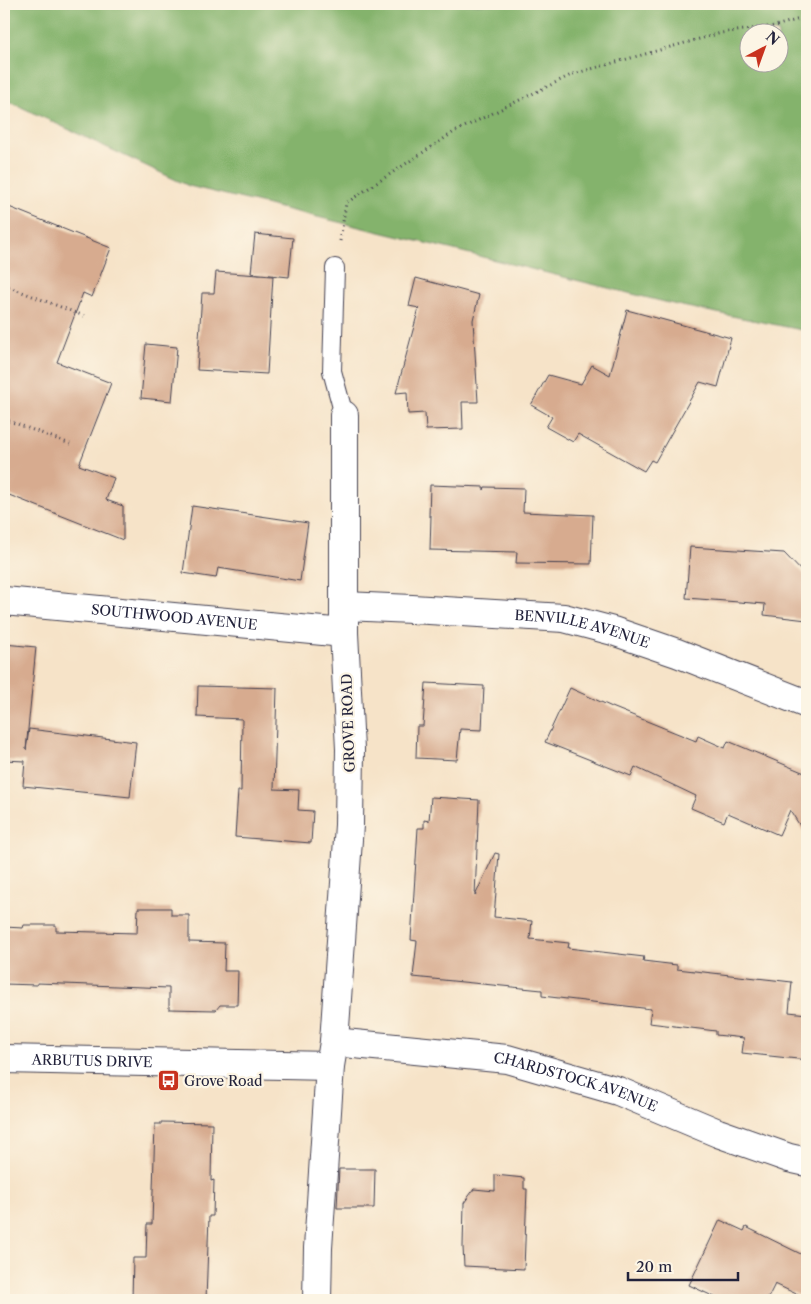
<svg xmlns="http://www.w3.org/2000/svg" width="811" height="1304" viewBox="0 0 811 1304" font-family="'Libre Caslon Text',serif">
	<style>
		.forest { fill: #84b36c; stroke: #536a54; fill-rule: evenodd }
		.building { fill: #d7ab8f }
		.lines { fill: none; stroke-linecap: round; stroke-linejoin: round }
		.service-casing { stroke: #423f50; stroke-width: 20 }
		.minor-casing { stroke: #423f50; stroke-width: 30 }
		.path { stroke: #423f50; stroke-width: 3; stroke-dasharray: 1 4; stroke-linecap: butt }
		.service { stroke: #fff; stroke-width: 18 }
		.minor { stroke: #fff; stroke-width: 28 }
		.labels { text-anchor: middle; stroke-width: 4.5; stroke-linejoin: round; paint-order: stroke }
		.street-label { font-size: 14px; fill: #22223b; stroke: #fcf5e5 }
		.poi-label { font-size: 14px; fill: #22223b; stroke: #fcf5e5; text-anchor: start }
	</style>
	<rect width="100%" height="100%" fill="#fcf5e5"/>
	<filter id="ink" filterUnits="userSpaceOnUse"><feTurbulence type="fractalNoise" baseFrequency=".02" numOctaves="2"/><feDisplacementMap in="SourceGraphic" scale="10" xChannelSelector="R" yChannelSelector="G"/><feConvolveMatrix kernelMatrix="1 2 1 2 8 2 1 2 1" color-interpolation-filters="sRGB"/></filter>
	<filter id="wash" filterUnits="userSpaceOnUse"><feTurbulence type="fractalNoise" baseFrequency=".0096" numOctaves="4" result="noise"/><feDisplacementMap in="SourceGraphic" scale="20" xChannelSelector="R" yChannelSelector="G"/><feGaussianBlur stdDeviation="1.12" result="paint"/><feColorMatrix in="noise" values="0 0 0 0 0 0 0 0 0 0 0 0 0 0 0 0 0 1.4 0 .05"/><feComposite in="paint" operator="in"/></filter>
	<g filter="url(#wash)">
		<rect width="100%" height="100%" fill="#f6e3c8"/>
		<!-- forest -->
		<path class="forest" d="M4,4H807V331L677,305L446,248L189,186L4,99ZM748,32H778V62H748Z"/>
		<g id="blocks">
			<!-- building -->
			<path class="building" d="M4,205L111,248L92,297L83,293L57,362L111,383L79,465L114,478L106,500L123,506V540L4,493Z
				M255,234L293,238L289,277L251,273Z
				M216,272L273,276L267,374L197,370L202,293H214Z
				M416,278L479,295L473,320L478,402H462L463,429L426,430L425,413L408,414L407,392L396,393L419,308L409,306Z
				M627,310L731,338L718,387L700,382L655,462L651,460L644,471L578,434L573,442L546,427L552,417L531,405L548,375L581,384L592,365L610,375Z
				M146,344L177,347L172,401L141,398Z
				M430,485L484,487V490L485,487L524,488L523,512L593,515L591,564L516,563L517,552L430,550L431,516H429Z
				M192,506L308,523L300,581L218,568L216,578L183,573Z
				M690,547L784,553L807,577V620L764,615L765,604L686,598Z
				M4,644L36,647L26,750L29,729L136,742L130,797L23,786L25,761L4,760Z
				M426,683L484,686L482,730L460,729L457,760L416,758L417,726H423Z
				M198,686L277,688L274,789L299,790L298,810L313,811L311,843L235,837L238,791H241L242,719L197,717Z
				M570,688L612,707L696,741L698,736L725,748L728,741L807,774V837L790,810L779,835L728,813L724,822L691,808L696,796L635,767L631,776L545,742Z
				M431,797L479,800L475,896L495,853L499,854L494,917L532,921L530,939L569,943L568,948L644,957L643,961L677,965V969L792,982L789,1012L807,1014V1060L742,1053L744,1038L716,1035V1031L649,1023L651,1009L542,996V990L413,977L417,941L411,940L418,828H424V820L429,821Z
				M138,908H171V915H189V942L225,943L224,971H238L237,1005H220L216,1010L169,1009V988L37,983V985L4,984V927L23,928L24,925H56V931L137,933Z
				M161,1122L212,1123L211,1181L214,1180L213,1216H209L206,1300H132L133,1258H146L147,1224H152L155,1124H161Z
				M339,1169H375L374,1208H337Z
				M495,1175L524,1178V1189H527L524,1269L464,1266L463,1247L464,1203L474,1189L495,1191Z
				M720,1220L744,1231L746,1227L807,1257V1299L775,1284L767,1300H721L689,1285Z"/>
		</g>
	</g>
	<g filter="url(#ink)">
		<use href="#blocks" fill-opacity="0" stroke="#423f50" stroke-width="1"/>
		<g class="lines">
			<defs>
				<path id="service" d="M335,268L332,371L344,415"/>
				<g id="minor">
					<path id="s1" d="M4,601L344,633"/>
					<path id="s2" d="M345,606L412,609L564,618L613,631L677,653L807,704"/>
					<path id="s3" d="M334,1042L507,1059L618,1091L718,1133L789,1158L807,1162"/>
					<path id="s4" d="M4,1059L330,1066"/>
					<path d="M317,1300L318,1248L330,1066L334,1042L349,825L350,749L344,633V415"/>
				</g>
			</defs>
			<!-- service casing -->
			<use href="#service" class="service-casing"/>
			<!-- minor casing -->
			<use href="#minor" class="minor-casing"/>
			<!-- path -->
			<path class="path" d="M340,241L346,203L454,132L573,74L721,33L775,26L807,17
				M4,285L84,316
				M4,419L70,444"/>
			<!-- service -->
			<use href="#service" class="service"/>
			<!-- minor -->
			<use href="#minor" class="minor"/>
		</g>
	</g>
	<!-- icons -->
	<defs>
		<symbol id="bus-square" viewBox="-11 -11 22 22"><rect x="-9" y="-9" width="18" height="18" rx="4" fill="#c8321e" stroke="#fcf5e5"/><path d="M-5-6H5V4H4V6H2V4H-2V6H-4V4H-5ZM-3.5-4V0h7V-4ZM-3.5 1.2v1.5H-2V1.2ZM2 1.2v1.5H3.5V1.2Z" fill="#fff"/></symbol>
	</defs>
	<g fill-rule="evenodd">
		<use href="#bus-square" x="156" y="1068" width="25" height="25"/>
	</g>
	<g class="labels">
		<!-- street labels -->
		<g class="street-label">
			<text dy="5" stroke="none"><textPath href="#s1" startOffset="171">SOUTHWOOD AVENUE</textPath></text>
			<text dy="5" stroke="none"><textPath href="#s2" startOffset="239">BENVILLE AVENUE</textPath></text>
			<text transform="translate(348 723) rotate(-92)" y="5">GROVE ROAD</text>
			<text dy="5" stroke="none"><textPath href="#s4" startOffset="88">ARBUTUS DRIVE</textPath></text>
			<text dy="5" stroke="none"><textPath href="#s3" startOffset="246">CHARDSTOCK AVENUE</textPath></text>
		</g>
		<!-- poi labels -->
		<g class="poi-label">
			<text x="184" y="1086">Grove Road</text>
		</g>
	</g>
	<!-- margin -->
	<rect width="811" height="1304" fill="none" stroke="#fcf5e5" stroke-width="20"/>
	<!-- north arrow -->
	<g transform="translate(764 48) rotate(41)"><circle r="24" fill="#fcf5e5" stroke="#a5a1a1"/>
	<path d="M0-4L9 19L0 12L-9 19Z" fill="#c8321e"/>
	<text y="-8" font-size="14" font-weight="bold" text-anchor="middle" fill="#22223b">N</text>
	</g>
	<!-- scale -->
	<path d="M628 1272v8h110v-8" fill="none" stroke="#22223b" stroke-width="2.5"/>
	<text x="636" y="1272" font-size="15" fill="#22223b" stroke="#fcf5e5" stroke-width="4" paint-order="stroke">20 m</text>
</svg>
